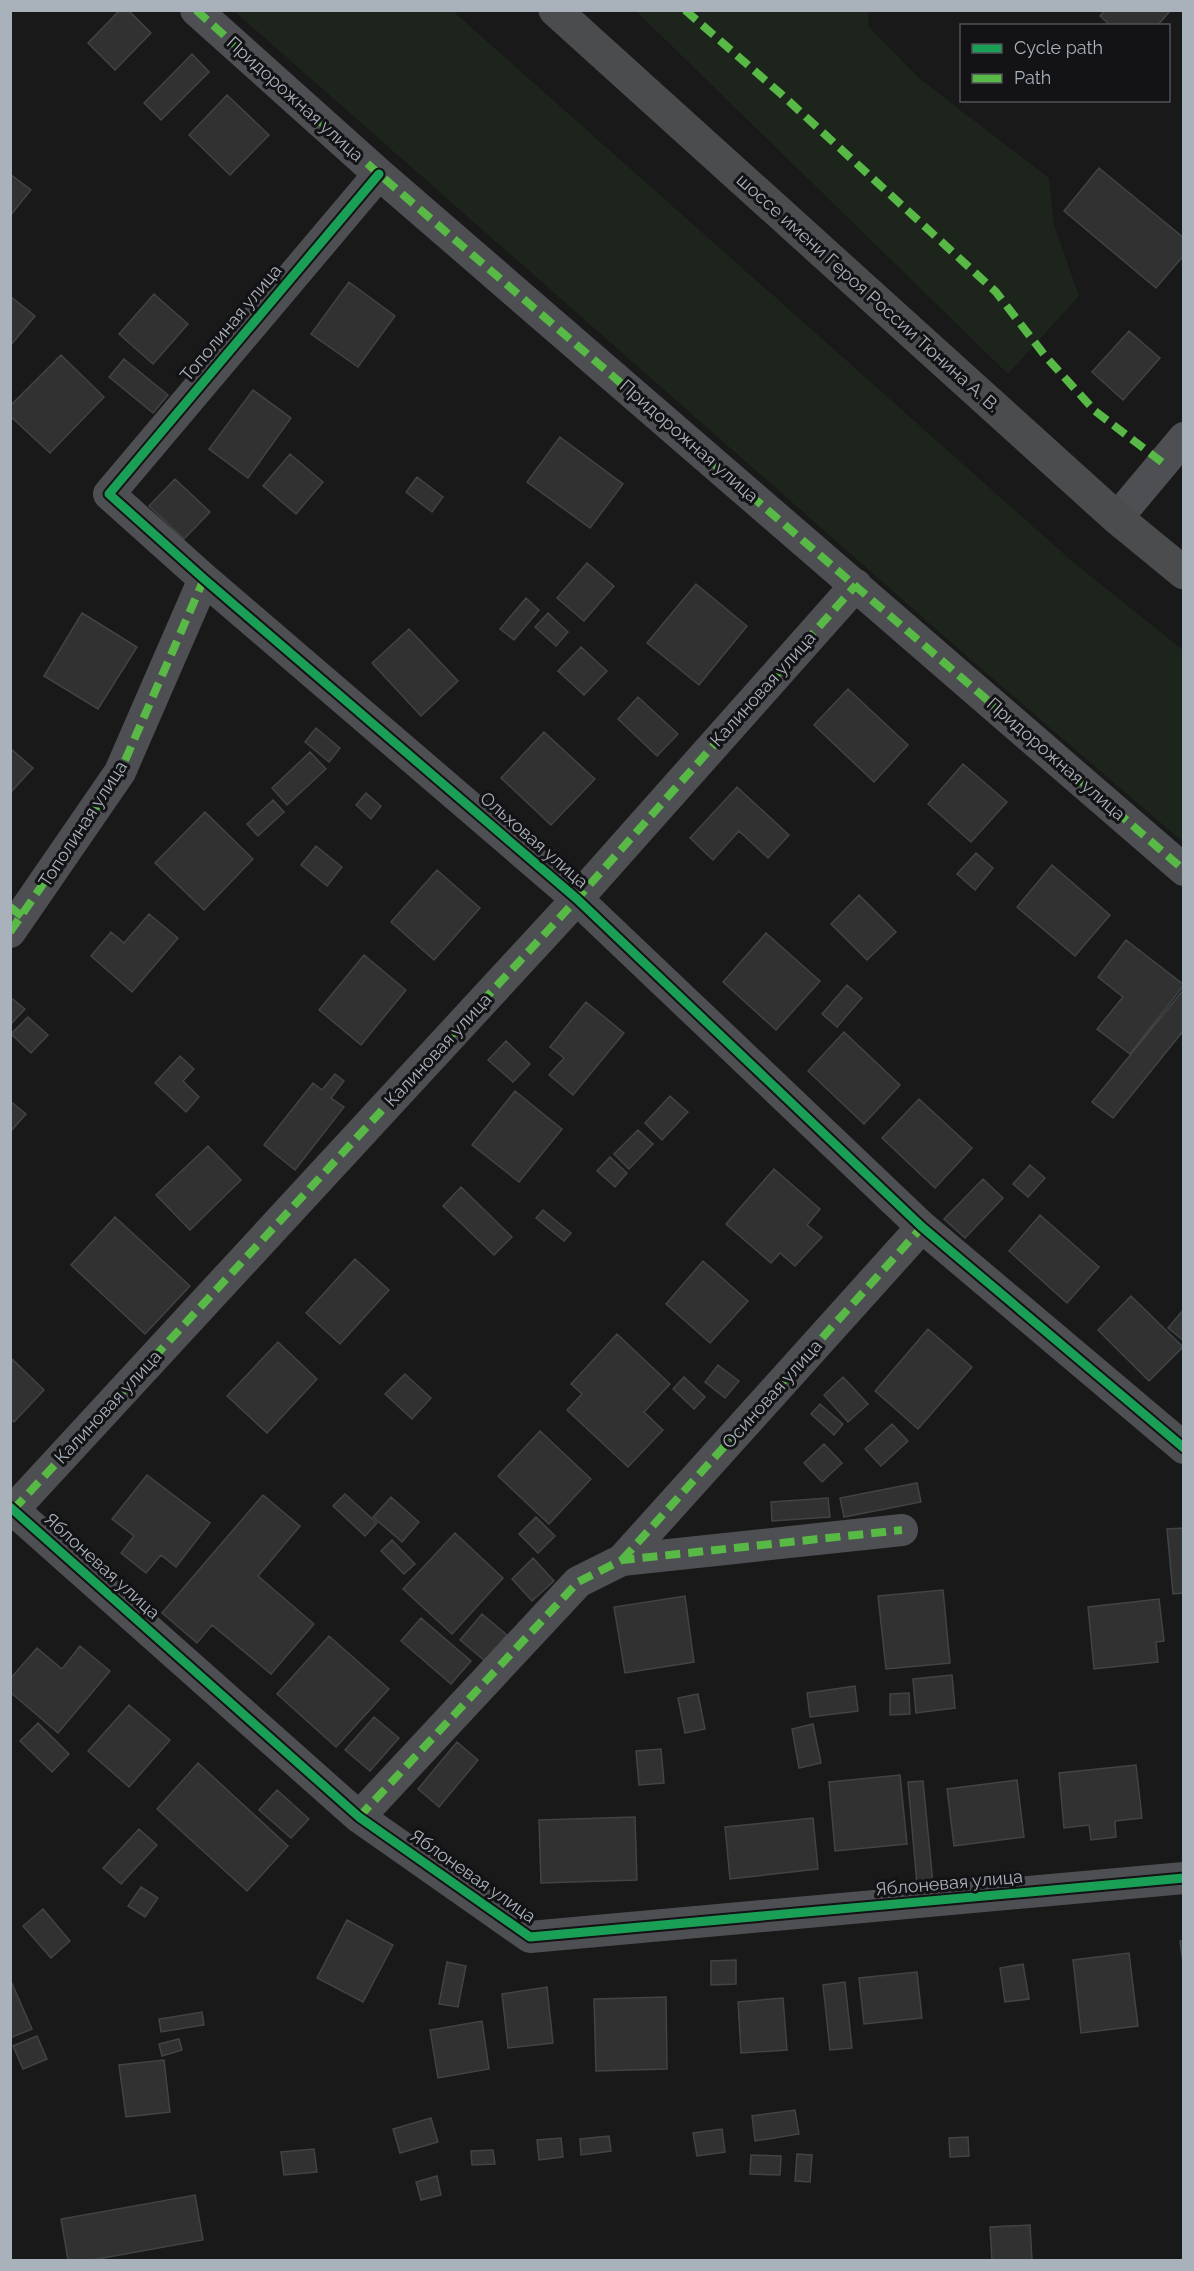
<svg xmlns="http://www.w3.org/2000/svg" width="1194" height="2271" viewBox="0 0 1194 2271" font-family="Raleway,sans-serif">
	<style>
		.green { fill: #1c241c }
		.building { fill: #313131; stroke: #414345; stroke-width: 1.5 }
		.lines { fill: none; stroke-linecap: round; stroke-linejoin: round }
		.street { stroke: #4d4f52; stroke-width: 32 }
		.primary { stroke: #4a4c4e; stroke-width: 33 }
		.quiet { stroke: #58b947; stroke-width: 8; stroke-dasharray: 15 8; stroke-linecap: butt }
		.cycleway-casing { stroke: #131315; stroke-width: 13 }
		.cycleway { stroke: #1a9f57; stroke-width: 9 }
		.labels { text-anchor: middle; stroke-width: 6; stroke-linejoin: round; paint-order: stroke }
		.street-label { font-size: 18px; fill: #a9b1bb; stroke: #131315 }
	</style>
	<rect width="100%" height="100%" fill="#191919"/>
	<!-- green -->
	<path class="green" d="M234,11H453L1073,562L1183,650V842L970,659Z
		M636,11H868L869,27L920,79L1049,178L1054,225L1079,296L1008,374Z"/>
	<!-- building -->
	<path class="building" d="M120,10H128L151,33L115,70L88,43Z
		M1105,10H1169L1170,11L1157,26H1111L1100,16Z
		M192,54L209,72L161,120L144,103Z
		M227,95L269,135L230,175L189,135Z
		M1099,168L1184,238V255L1156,288L1064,211Z
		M10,174L31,190L10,216Z
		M349,282L395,316L358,367L311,334Z
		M154,294L188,324L153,364L119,334Z
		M10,296L35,316L10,346Z
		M1129,331L1160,358L1123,400L1092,372Z
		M61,355L104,397L50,453L10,416V406Z
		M124,359L168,395L153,413L109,377Z
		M253,390L291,418L248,478L209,449Z
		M560,437L623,484L590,528L527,482Z
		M290,454L323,482L296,514L263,486Z
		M417,477L443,497L432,512L406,492Z
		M175,479L210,512L184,539L149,506Z
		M587,563L614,586L584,621L557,598Z
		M696,584L747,626L699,685L647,643Z
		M526,598L539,610L514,640L500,629Z
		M82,613L137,647L98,709L44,676Z
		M548,613L568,632L556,646L535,627Z
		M409,629L458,681L421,716L372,663Z
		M581,647L607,671L584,695L558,671Z
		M848,689L908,745L874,782L814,725Z
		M638,697L678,734L657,756L618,719Z
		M316,728L340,748L329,762L305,742Z
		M544,732L595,779L551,825L501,778Z
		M10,748L33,768L10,793Z
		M310,752L326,769L287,805L272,788Z
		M963,764L1007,802L971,842L928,804Z
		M737,787L789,835L768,858L739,831L713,860L690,838Z
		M366,793L381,806L371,819L356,805Z
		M273,800L284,812L258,836L247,824Z
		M205,812L253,859L204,910L155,863Z
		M316,846L342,867L327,886L301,865Z
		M976,853L993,868L975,890L957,874Z
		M1052,865L1110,915L1075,956L1017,907Z
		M437,870L480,908L434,960L391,922Z
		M859,895L896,932L867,960L831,924Z
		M149,914L178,938L132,992L91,956L111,932L124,943Z
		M766,933L820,981L776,1030L723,982Z
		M1126,940L1184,985L1130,1054L1097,1029L1123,997L1098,977Z
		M364,955L406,990L361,1045L319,1010Z
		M847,985L862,998L837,1027L822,1014Z
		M1184,989V1030L1113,1118L1092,1102Z
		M10,997L25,1009L10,1025Z
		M586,1002L624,1033L573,1095L549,1075L564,1058L550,1047Z
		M28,1017L48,1035L31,1053L11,1034Z
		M844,1032L900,1085L864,1124L808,1071Z
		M506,1041L530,1064L513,1082L488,1060Z
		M180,1056L194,1069L183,1081L199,1097L186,1112L155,1083Z
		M335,1074L344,1081L331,1098L344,1107L295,1170L264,1145L313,1083L322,1090Z
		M515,1091L562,1129L519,1182L472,1145Z
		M670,1096L688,1112L662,1140L645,1123Z
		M919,1099L972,1148L935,1188L882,1138Z
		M10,1101L26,1114L10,1132Z
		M638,1130L653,1144L629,1169L614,1154Z
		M208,1146L241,1180L190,1230L156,1195Z
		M610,1157L627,1173L615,1187L597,1171Z
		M1030,1165L1045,1178L1028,1197L1013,1184Z
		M774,1169L820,1209L807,1225L822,1237L795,1266L780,1253L771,1263L726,1224Z
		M983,1179L1003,1198L965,1238L944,1219Z
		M461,1187L512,1237L494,1255L443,1206Z
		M543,1210L571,1233L564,1241L536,1218Z
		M1040,1215L1099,1267L1067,1303L1009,1251Z
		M115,1217L190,1286L145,1334L71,1265Z
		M355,1259L389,1290L340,1344L306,1313Z
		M703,1261L748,1301L710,1343L666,1304Z
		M1131,1296L1183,1347L1149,1381L1098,1330Z
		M1184,1309V1341L1168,1328Z
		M928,1329L972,1367L918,1429L875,1391Z
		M617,1334L670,1384L644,1412L663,1430L628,1467L567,1410L582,1394L571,1384Z
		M278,1342L317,1379L267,1433L227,1396Z
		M12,1359L44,1390L14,1422L10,1418Z
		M718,1365L739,1381L725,1398L705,1382Z
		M405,1374L431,1398L412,1419L385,1394Z
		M684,1377L705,1397L694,1409L673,1389Z
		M843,1377L868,1404L848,1422L824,1395Z
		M820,1404L843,1424L834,1435L811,1414Z
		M892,1424L908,1441L881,1466L865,1449Z
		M540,1431L591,1479L549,1524L498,1476Z
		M824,1444L842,1463L822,1482L804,1463Z
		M147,1475L210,1523L176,1567L161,1555L146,1573L121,1553L134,1536L112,1519Z
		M917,1483L921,1502L844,1517L840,1498Z
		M345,1494L377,1523L365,1536L333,1506Z
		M263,1495L300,1526L258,1576L314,1624L271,1674L212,1625L197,1643L162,1613Z
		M391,1497L419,1522L402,1542L373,1517Z
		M828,1498L830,1517L772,1521L771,1502Z
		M536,1517L555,1536L538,1553L519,1534Z
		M1184,1528V1593L1173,1594L1167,1529Z
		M455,1533L503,1578L452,1634L403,1589Z
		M392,1540L415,1564L404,1574L381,1551Z
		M533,1558L554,1581L532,1601L512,1579Z
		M943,1590L950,1663L886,1669L878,1596Z
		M685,1596L694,1662L625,1673L614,1607Z
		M1159,1599L1164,1641L1156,1642L1158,1662L1094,1669L1088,1607Z
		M482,1614L507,1635L485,1661L460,1640Z
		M421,1618L471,1661L451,1684L401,1641Z
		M329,1636L389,1689L336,1747L277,1694Z
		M80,1646L110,1671L58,1733L10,1692V1679L37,1648L62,1669Z
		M952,1675L955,1708L916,1713L913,1679Z
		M855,1686L858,1711L810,1717L807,1693Z
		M909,1693L910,1714L890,1715V1694Z
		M698,1694L705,1729L685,1733L678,1698Z
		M129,1705L170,1740L129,1787L88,1751Z
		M374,1717L399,1738L370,1771L345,1750Z
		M38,1723L69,1754L52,1772L20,1741Z
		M813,1724L821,1763L799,1768L792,1729Z
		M457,1742L478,1760L439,1807L418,1789Z
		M661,1749L664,1783L639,1785L636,1751Z
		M198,1763L288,1846L247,1891L157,1809Z
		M1136,1765L1142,1818L1115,1821L1116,1837L1091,1840L1089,1825L1064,1828L1059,1773Z
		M900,1775L907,1844L835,1851L829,1782Z
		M1017,1780L1024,1837L954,1846L947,1789Z
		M923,1781L933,1884L917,1885L908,1782Z
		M277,1790L309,1819L291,1838L259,1810Z
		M635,1817L637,1880L541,1883L539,1820Z
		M813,1818L818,1869L730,1879L725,1827Z
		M139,1829L157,1845L121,1884L103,1868Z
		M141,1887L158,1898L145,1917L128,1906Z
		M43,1909L70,1941L51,1958L23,1926Z
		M347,1920L393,1945L363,2002L317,1978Z
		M1184,1940V1970L1180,1941Z
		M1129,1953L1138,2026L1081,2033L1073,1960Z
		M736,1960V1984L711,1985V1961Z
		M447,1962L466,1966L458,2007L439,2004Z
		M1023,1964L1029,1999L1005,2002L1000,1968Z
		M917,1972L922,2018L864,2024L859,1978Z
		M10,1979L32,2029L10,2038Z
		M845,1982L852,2048L830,2050L823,1985Z
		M547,1987L553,2043L508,2048L502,1994Z
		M666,1997L667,2069L596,2071L594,1999Z
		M783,1998L787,2050L741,2053L738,2002Z
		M202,2012L204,2025L161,2032L159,2019Z
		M482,2021L489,2069L438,2078L430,2030Z
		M37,2036L47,2059L23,2069L13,2046Z
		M179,2039L182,2050L162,2056L159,2044Z
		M164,2060L170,2112L126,2117L119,2065Z
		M795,2110L799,2134L755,2141L752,2116Z
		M431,2118L438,2142L400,2153L393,2129Z
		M722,2129L725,2152L697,2156L693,2133Z
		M609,2136L611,2151L581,2155L580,2139Z
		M968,2137L969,2156L950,2157L949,2138Z
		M561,2138L563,2157L539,2160L537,2140Z
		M314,2149L317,2172L284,2175L281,2152Z
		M493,2150L495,2164L472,2165L471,2151Z
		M797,2154L812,2155L810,2182L795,2181Z
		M751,2155L781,2156L780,2175L750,2174Z
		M437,2176L441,2195L421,2200L416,2182Z
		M195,2195L203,2240L92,2260H68L61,2219Z
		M1030,2225L1032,2260H992L990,2227Z"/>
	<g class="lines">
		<!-- street -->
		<path class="street" d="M196,10L379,174L1184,870
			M379,174L109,494L204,579L577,899L922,1227L1184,1448
			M1117,518L1184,438
			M10,932L120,772L204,579
			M10,1507L359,1817L530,1937L1184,1878
			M13,1510L577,899L856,585
			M622,1560L922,1227
			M359,1817L578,1582L622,1560L902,1530"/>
		<!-- primary -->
		<path class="primary" d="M555,10L1117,518L1184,573"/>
		<!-- quiet -->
		<path class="quiet" d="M196,10L379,174L1184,870
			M685,10L780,93L996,292L1046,357L1095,411L1163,463
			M10,907L23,917
			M10,932L120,772L204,579
			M13,1510L577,899L856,585
			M622,1560L922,1227
			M359,1817L578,1582L622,1560L902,1530"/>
		<defs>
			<path id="cycleway" d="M379,174L109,494L204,579L577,899L922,1227L1184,1448
				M10,1507L359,1817L530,1937L1184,1878"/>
		</defs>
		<!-- cycleway casing -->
		<use href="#cycleway" class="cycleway-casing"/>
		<!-- cycleway -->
		<use href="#cycleway" class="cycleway"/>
	</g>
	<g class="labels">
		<!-- street labels -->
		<g class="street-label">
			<text transform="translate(295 99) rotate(42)" y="6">Придорожная улица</text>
			<text transform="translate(868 293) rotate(42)" y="6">шоссе имени Героя России Тюнина А. В.</text>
			<text transform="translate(231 323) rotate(-50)" y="6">Тополиная улица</text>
			<text transform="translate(689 441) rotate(41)" y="6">Придорожная улица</text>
			<text transform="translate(763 689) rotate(-48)" y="6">Калиновая улица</text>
			<text transform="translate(1056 759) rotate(41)" y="6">Придорожная улица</text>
			<text transform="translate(83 824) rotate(-57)" y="6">Тополиная улица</text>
			<text transform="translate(534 840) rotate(41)" y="6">Ольховая улица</text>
			<text transform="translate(438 1050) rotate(-47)" y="6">Калиновая улица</text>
			<text transform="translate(772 1394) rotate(-48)" y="6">Осиновая улица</text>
			<text transform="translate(108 1407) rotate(-47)" y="6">Калиновая улица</text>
			<text transform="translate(102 1566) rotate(42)" y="6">Яблоневая улица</text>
			<text transform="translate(473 1876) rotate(35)" y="6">Яблоневая улица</text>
			<text transform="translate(949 1883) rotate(-5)" y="6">Яблоневая улица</text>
		</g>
	</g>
	<!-- border -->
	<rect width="1194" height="2271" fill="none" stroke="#a9b1bb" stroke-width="24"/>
	<!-- legend -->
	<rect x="960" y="24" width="210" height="78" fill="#131315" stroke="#4f5257" stroke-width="1.5"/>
	<rect x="972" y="44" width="30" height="9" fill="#1a9f57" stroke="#4f5257" stroke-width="1.5"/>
	<text x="1014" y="54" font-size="18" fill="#a9b1bb">Cycle path</text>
	<rect x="972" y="74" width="30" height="9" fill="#58b947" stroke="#4f5257" stroke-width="1.5"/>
	<text x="1014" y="84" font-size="18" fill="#a9b1bb">Path</text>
</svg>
